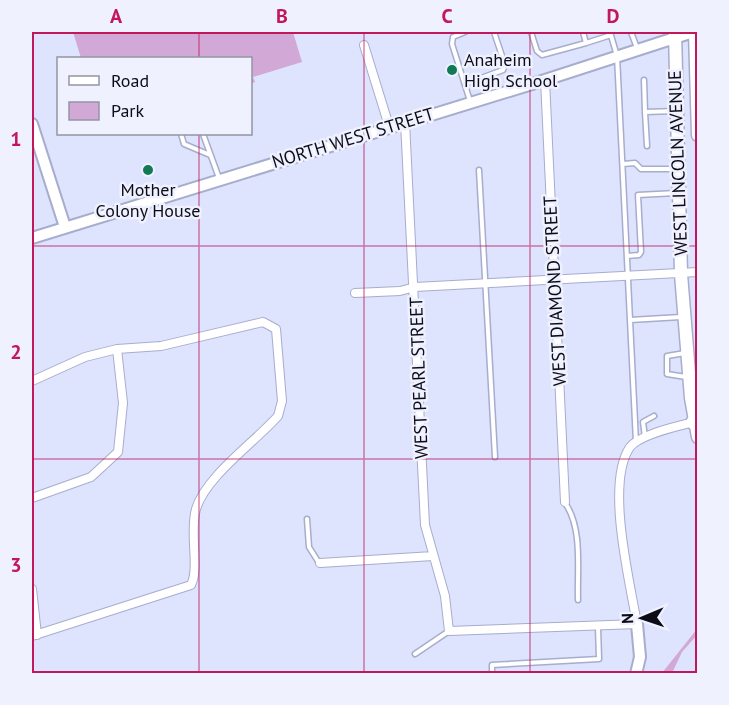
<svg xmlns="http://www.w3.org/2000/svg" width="729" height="705" viewBox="0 0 729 705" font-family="'PT Sans',sans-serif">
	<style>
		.green { fill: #d2a8d7 }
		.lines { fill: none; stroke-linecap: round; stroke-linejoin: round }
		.lane-casing { stroke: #a7adcd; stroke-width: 7 }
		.street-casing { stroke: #a7adcd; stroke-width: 10 }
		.secondary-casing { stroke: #a7adcd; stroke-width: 14 }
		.primary-casing { stroke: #a7adcd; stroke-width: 15 }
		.highway-casing { stroke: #a7adcd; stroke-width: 18 }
		.lane { stroke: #fff; stroke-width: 4 }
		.street { stroke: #fff; stroke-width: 8 }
		.secondary { stroke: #fff; stroke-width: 10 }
		.primary { stroke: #fff; stroke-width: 12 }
		.highway { stroke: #fff; stroke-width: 15 }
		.grid { fill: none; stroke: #c2185b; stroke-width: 1.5; stroke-opacity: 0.55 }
		.poi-dot { fill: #0f7a54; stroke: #eff1ff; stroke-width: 2 }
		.labels { text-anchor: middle; stroke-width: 5; stroke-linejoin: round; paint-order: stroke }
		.poi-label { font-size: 18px; fill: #0b0c17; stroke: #eff1ff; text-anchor: start }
		.street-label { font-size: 18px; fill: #0b0c17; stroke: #eff1ff }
		.neatline { fill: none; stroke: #c2185b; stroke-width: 2 }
		.grid-label { font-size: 20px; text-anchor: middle; font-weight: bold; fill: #c2185b }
	</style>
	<rect width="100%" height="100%" fill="#dee3fe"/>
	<!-- green -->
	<path class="green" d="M73,32H293L302,62L253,77L255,82L251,84L250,58H81Z
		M697,629V635L682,652L672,673H662Z"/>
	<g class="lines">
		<defs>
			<path id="lane" d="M465,32L453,37L452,44L470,101
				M531,32L537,51L542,55L586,43
				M583,32L586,43L611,35
				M610,32L617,56L636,442
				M631,32L637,48
				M644,80L645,112L676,111
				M465,84L503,70L505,65L494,32
				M645,112L647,146
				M181,134L184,144L210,155
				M203,134L219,178
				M623,164L635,163L641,169H677
				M479,170L495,457
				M627,256L639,255L641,252L638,195L676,193
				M630,320L681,317
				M685,353L667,356V374L686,377
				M645,437L643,422L654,416
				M565,503C583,528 577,570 578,600
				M307,519L309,547L319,563
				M415,654L449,631
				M492,674V665L599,659L598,627"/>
			<path id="street" d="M364,45L389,126
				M545,80L565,502
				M405,122L425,525L445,596L449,631L637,624C630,582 605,483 630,447C640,434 679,426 694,422
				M355,293L400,291L415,287L698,272
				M32,381L85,357L117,349L161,346L263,322L276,329L282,401L278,416C255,442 206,476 196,509C189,534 200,567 191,585L32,636
				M32,498L91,477L118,452L123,403L117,349
				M320,563L433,556
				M32,589L37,635"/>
			<path id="secondary" d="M32,124L65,227
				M32,238L545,80L693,32
				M636,674L640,657L637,624"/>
			<path id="primary" d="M675,32L681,274L691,398L698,437
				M695,32L698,135"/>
			<path id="highway" d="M694,422L698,420"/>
		</defs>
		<!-- lane casing -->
		<use href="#lane" class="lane-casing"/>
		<!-- street casing -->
		<use href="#street" class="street-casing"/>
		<!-- secondary casing -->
		<use href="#secondary" class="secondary-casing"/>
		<!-- primary casing -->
		<use href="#primary" class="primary-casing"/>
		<!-- highway casing -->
		<use href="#highway" class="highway-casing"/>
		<!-- lane -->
		<use href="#lane" class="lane"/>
		<!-- street -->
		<use href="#street" class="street"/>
		<!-- secondary -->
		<use href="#secondary" class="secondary"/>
		<!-- primary -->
		<use href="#primary" class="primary"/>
		<!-- highway -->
		<use href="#highway" class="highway"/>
	</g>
	<!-- grid -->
	<path class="grid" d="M199,32V58M364,32V674M530,32V674M199,134V674M32,246H698M32,459H698"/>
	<!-- markers -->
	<g class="poi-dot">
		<circle cx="452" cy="70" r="6"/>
		<circle cx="148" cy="170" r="6"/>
	</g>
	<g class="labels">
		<!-- poi labels -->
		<g class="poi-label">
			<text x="464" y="66">Anaheim<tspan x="464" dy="21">High School</tspan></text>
			<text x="148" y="196" text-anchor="middle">Mother<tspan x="148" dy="21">Colony House</tspan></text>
		</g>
		<!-- street labels -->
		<g class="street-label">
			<text transform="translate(353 138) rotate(-17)" y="6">NORTH WEST STREET</text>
			<text transform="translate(678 163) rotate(-92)" y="6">WEST LINCOLN AVENUE</text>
			<text transform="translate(555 291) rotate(-93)" y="6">WEST DIAMOND STREET</text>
			<text transform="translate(419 378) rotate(-92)" y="6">WEST PEARL STREET</text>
		</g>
	</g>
	<!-- border -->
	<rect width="729" height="705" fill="none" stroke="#eff1ff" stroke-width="66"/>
	<!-- legend -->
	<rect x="57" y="57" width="195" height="78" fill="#eff1ff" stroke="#9495a2" stroke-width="1.5"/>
	<rect x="69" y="76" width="30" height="9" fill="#ffffff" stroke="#9495a2" stroke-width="1.5"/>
	<text x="111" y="87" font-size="18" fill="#0b0c17">Road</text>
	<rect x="69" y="102" width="30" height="18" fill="#d2a8d7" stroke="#9495a2" stroke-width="1.5"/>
	<text x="111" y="117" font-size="18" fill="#0b0c17">Park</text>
	<!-- north arrow -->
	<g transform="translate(642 618) rotate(268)" stroke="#eff1ff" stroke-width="4.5" paint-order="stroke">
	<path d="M0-4.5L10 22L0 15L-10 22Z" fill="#0b0c17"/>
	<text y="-9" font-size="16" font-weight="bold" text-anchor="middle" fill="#0b0c17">N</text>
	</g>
	<rect x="33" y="33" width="663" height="639" class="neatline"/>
	<g class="grid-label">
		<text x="116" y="23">A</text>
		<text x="282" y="23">B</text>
		<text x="447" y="23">C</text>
		<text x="613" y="23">D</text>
		<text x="16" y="146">1</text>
		<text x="16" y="359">2</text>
		<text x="16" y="572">3</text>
	</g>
</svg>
